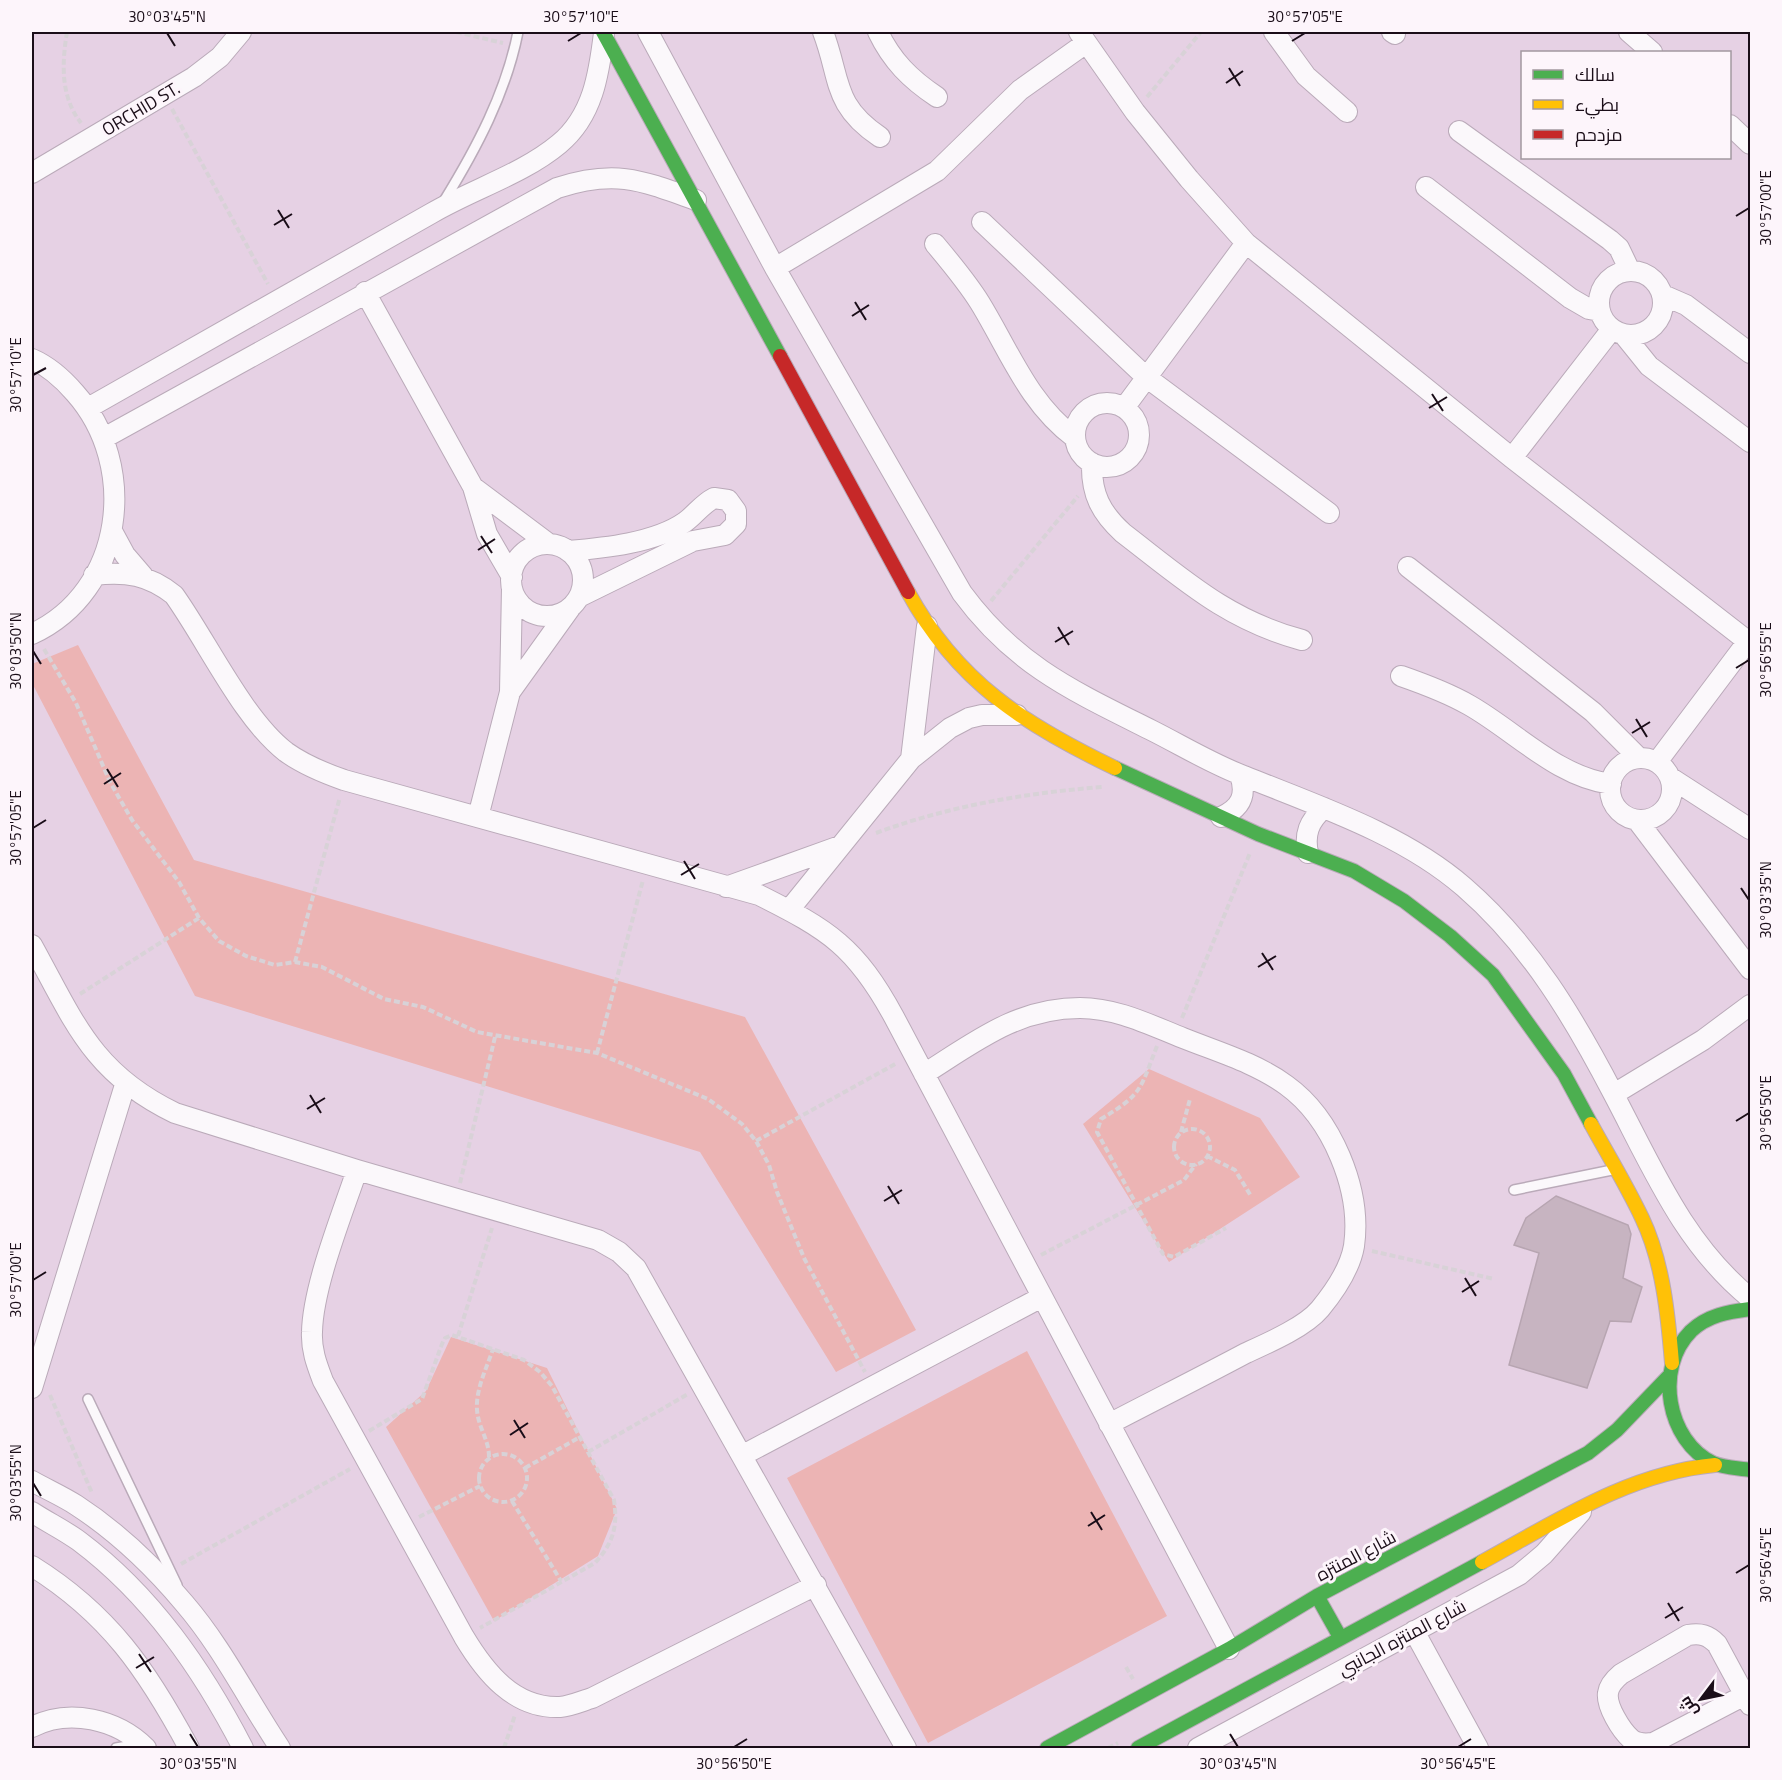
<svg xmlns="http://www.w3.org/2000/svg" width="1782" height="1780" viewBox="0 0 1782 1780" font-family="'Titillium Web',Cairo,sans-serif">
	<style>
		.green { fill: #ecb4b4 }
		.building { fill: #c7b4c1; stroke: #b7a5b1; stroke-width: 1.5 }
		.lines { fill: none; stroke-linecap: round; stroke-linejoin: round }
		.lane-casing { stroke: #baaab9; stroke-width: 12 }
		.street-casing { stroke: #baaab9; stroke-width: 22 }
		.fast-casing { stroke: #baaab9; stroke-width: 16 }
		.slow-casing { stroke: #baaab9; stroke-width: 16 }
		.jam-casing { stroke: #baaab9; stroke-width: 16 }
		.path { stroke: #d8d2d7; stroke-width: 4; stroke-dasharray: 6 3; stroke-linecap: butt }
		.lane { stroke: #fbf8fb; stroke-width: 9 }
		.street { stroke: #fbf8fb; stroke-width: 20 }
		.fast { stroke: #4caf50; stroke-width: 14 }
		.slow { stroke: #ffc107; stroke-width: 14 }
		.jam { stroke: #c62828; stroke-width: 14 }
		.ticks { fill: none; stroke: #1a0d18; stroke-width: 2 }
		.labels { text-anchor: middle; stroke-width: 6; stroke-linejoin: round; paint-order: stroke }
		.street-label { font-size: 18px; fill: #1a0d18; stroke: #fdf5fb }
		.neatline { fill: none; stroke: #1a0d18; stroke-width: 2 }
		.ticks-label { font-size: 15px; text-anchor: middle; fill: #1a0d18 }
	</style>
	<rect width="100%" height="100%" fill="#e6d1e4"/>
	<!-- green -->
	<path class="green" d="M78,645L194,860L745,1017L916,1330L836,1372L700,1152L195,996L32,683V664Z
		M1149,1069L1260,1118L1300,1177L1169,1262L1083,1124Z
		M451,1337L547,1368L617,1509L598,1556L494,1621L386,1427L426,1391Z
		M1027,1351L1167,1616L928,1743L787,1478Z"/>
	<!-- building -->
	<path class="building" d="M1556,1196L1628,1225L1631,1234L1623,1278L1642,1287L1631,1322L1610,1321L1587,1388L1509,1365L1539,1253L1514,1245L1526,1218Z"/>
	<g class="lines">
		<defs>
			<path id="lane" d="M444,201C476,149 506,93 518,32
				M1514,1190L1612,1170
				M88,1399L177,1585
				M116,1748L139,1744"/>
			<path id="street" d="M648,32L775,268L962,593C1015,665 1073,691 1151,730C1181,745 1212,764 1244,776C1318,806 1403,834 1464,887C1530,944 1574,1018 1614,1095C1653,1169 1684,1244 1750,1298
				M823,32C841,79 832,105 880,137
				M878,32C892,61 910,79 937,97
				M1079,32L1135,112L1189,179L1246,243L1512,458L1750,643
				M1274,32L1306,76L1347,112
				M1392,32L1395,34
				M1629,32L1652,52
				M1730,125L1750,144
				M1459,131L1610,240L1619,248L1630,271
				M32,173L194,77L220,57L241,32
				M1426,187L1570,298L1589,309L1600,311
				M982,222L1146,377L1329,513
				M935,244C951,263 967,282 980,303C1010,352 1028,403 1075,438
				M775,268L937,171L1020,90L1086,43
				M1599 303a32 32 0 1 1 64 0a32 32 0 1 1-64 0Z
				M365,292L473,487L487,534L512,577
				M1663,295L1686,305L1750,353
				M1624,335L1649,366L1750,442
				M32,359C48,366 63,379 75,393C139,465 125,591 32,634
				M1075 435a32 32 0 1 1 64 0a32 32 0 1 1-64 0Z
				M88,408C202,343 317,278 432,213C473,189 523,174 559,144C593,116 599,74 604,33
				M1124,408L1246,243
				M104,438L557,188C615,169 641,180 696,200
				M1512,458L1612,329
				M1092,463C1091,494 1101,513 1123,533C1183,579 1227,620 1302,640
				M473,487L549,544
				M112,531L125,555L143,576
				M511 580a36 36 0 1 1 72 0a36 36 0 1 1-72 0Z
				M568,551C604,548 655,543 685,522C695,515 702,504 714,498L728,500L736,511V524L725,535L693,541L579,597
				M1408,567L1593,712L1638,757
				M94,575C126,571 149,575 174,595C207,641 243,719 286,752C304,765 324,773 344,780L759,895C829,930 856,947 894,1017L1229,1649
				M1401,676C1424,684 1448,693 1469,705C1515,731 1557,777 1611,784
				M510,692L571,607
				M1610 789a31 31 0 1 1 62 0a31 31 0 1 1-62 0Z
				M911,759L927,626
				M1657,762L1748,641
				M1671,778L1750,829
				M478,817L510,692L512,588
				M1221,817C1241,808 1247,795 1240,775
				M1637,820L1750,969
				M1308,853C1304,834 1309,821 1324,808
				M726,887L840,846
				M789,910L911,759L950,728L969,718L982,715H1017
				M32,945C74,1021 92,1073 175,1113L357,1170L598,1240L619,1252L636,1268L906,1748
				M924,1074C975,1042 1017,1008 1080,1008C1117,1008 1150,1025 1183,1038C1218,1052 1256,1063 1286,1085C1332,1118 1362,1190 1354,1246C1350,1269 1334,1292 1320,1309C1305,1327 1268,1343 1246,1353C1201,1377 1155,1400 1109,1424
				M1614,1094L1703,1040L1750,1005
				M357,1170C342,1215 313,1286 312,1332C311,1350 317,1365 323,1381L464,1637C485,1672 514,1709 560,1707C571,1706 582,1701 592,1698L816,1585
				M32,1388L125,1085
				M743,1455L1042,1297
				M32,1481C46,1489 62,1496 76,1505C116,1531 153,1566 184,1603C222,1647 248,1700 280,1748
				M32,1512C47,1522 64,1530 79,1541C151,1595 202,1669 243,1748
				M32,1566C109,1614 147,1670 189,1748
				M1414,1631L1478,1748
				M1745,1695L1653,1743C1645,1744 1637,1744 1631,1739C1621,1730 1606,1706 1608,1693C1609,1685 1615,1679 1621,1674L1688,1635C1701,1633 1708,1635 1717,1644L1750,1705
				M32,1727C69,1708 117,1719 146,1748
				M1198,1748L1519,1575L1544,1554L1581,1512"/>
			<path id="fast" d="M603,32L780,356
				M1115,768L1258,834L1354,871L1404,901L1450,936L1493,975L1564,1074L1591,1124
				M1750,1309C1728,1312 1708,1315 1691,1331C1654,1368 1667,1441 1713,1463C1724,1468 1739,1468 1750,1470
				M1317,1596L1340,1637
				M1047,1748L1229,1649L1317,1596L1588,1453L1617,1430L1668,1377
				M1138,1748L1482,1562"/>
			<path id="slow" d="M908,592C957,682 1025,725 1115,768
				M1591,1124C1608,1155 1627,1186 1642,1218C1663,1262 1668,1315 1672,1363
				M1482,1562C1557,1521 1629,1473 1715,1465"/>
			<path id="jam" d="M780,356L908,592"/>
		</defs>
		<!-- lane casing -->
		<use href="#lane" class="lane-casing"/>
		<!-- street casing -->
		<use href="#street" class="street-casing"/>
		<!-- fast casing -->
		<use href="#fast" class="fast-casing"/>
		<!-- slow casing -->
		<use href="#slow" class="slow-casing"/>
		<!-- jam casing -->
		<use href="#jam" class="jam-casing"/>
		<!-- path -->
		<path class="path" d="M67,32C62,63 60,96 81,123
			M456,32L503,43
			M1147,97L1201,32
			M172,109L268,284
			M991,601L1078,496
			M44,649L76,703L110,782L132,820L179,882L199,918L219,941L246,956L275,965L295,962L322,967L384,999L423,1007L477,1032L597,1053L708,1099L742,1124L756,1141L769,1165L777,1192L804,1258L865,1372
			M876,833C949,806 1025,793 1102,787
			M295,962L340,797
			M80,994L199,918
			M1182,1018L1250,853
			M1157,1046C1140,1089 1143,1094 1101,1119L1097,1132L1163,1254L1174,1257L1226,1228
			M597,1053L643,880
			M1174 1147a18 18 0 1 1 36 0a18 18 0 1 1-36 0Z
			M1181,1132L1190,1099
			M756,1141L897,1063
			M1207,1156L1235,1170L1251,1196
			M460,1183L495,1037
			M1372,1251L1494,1279
			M1041,1255L1184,1180L1196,1164
			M458,1336L492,1228
			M50,1395L92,1493
			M369,1431L422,1399L442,1344L445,1338L452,1335L524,1360L540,1372L552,1386L614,1500C618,1527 613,1543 595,1563L480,1628
			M588,1452L688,1394
			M479 1478a24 24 0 1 1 48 0a24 24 0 1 1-48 0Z
			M489,1457C489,1442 481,1431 478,1417C473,1394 486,1370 493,1349
			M525,1468L580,1437
			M512,1501L561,1581
			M419,1517L480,1486
			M181,1564L350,1469
			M1126,1667L1133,1679
			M504,1748L515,1715
			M1108,1748L1118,1743"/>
		<!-- lane -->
		<use href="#lane" class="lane"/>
		<!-- street -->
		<use href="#street" class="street"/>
		<!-- fast -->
		<use href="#fast" class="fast"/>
		<!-- slow -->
		<use href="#slow" class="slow"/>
		<!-- jam -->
		<use href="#jam" class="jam"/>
	</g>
	<!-- ticks -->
	<path class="ticks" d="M167,33L175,46M568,41L581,33M1292,41L1305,33M1229,68L1240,86M1226,83L1243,71M278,210L289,228M1736,216L1749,208M274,225L292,214M855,302L866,320M852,316L869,305M33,375L46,368M1432,394L1443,411M1429,408L1447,397M481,536L492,553M478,550L495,539M1058,627L1069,645M1055,642L1073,631M33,651L41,664M1736,668L1749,660M1636,719L1647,737M1632,733L1650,722M107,769L118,787M104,784L121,773M33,828L46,820M684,861L695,879M681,875L699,864M1741,888L1749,900M1262,953L1273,970M1258,967L1276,956M310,1095L321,1113M307,1109L325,1098M1736,1121L1749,1113M888,1186L899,1204M884,1201L902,1190M1465,1278L1476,1296M33,1280L46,1272M1462,1292L1479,1281M514,1420L525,1438M510,1435L528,1423M33,1483L41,1496M1091,1512L1102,1530M1088,1526L1105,1515M1736,1573L1749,1565M1668,1603L1679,1621M1665,1618L1683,1607M139,1654L151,1672M136,1668L154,1657M190,1734L198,1747M1230,1734L1238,1747M734,1747L747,1739M1458,1747L1471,1739"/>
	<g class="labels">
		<!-- street labels -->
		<g class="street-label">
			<text transform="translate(141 109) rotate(-31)" y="6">ORCHID ST.</text>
			<text transform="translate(1356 1556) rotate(-28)" y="6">شارع المنتزه</text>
			<text transform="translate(1402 1638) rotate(-28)" y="6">شارع المنتزه الجانبي</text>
		</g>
	</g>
	<!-- border -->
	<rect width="1782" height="1780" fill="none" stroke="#fdf5fb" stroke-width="66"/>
	<!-- legend -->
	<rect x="1521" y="51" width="210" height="108" fill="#fdf5fb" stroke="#a298a0" stroke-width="1.5"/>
	<rect x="1533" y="70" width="30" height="9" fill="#4caf50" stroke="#a298a0" stroke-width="1.5"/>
	<text x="1575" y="81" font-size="18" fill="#1a0d18">سالك</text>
	<rect x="1533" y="100" width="30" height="9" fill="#ffc107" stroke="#a298a0" stroke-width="1.5"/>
	<text x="1575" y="111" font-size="18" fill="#1a0d18">بطيء</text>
	<rect x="1533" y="130" width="30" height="9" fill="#c62828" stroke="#a298a0" stroke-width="1.5"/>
	<text x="1575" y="141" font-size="18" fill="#1a0d18">مزدحم</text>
	<!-- north arrow -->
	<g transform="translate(1701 1699) rotate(238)" stroke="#fdf5fb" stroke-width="4.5" paint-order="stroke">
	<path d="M0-4.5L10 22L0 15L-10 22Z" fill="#1a0d18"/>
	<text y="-9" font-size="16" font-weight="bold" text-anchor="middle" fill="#1a0d18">ش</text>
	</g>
	<rect x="33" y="33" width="1716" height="1714" class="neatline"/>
	<g class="ticks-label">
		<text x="167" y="22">30°03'45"N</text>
		<text x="581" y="22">30°57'10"E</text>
		<text x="1305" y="22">30°57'05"E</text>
		<text transform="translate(1766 208) rotate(-90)" y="5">30°57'00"E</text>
		<text transform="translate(16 375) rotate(-90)" y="5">30°57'10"E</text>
		<text transform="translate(16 651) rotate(-90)" y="5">30°03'50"N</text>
		<text transform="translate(1766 660) rotate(-90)" y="5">30°56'55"E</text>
		<text transform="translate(16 828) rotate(-90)" y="5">30°57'05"E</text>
		<text transform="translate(1766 900) rotate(-90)" y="5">30°03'35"N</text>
		<text transform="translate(1766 1113) rotate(-90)" y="5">30°56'50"E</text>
		<text transform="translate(16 1280) rotate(-90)" y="5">30°57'00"E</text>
		<text transform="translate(16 1483) rotate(-90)" y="5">30°03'55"N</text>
		<text transform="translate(1766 1565) rotate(-90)" y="5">30°56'45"E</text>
		<text x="198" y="1769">30°03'55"N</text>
		<text x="734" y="1769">30°56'50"E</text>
		<text x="1238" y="1769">30°03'45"N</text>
		<text x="1458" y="1769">30°56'45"E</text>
	</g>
</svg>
